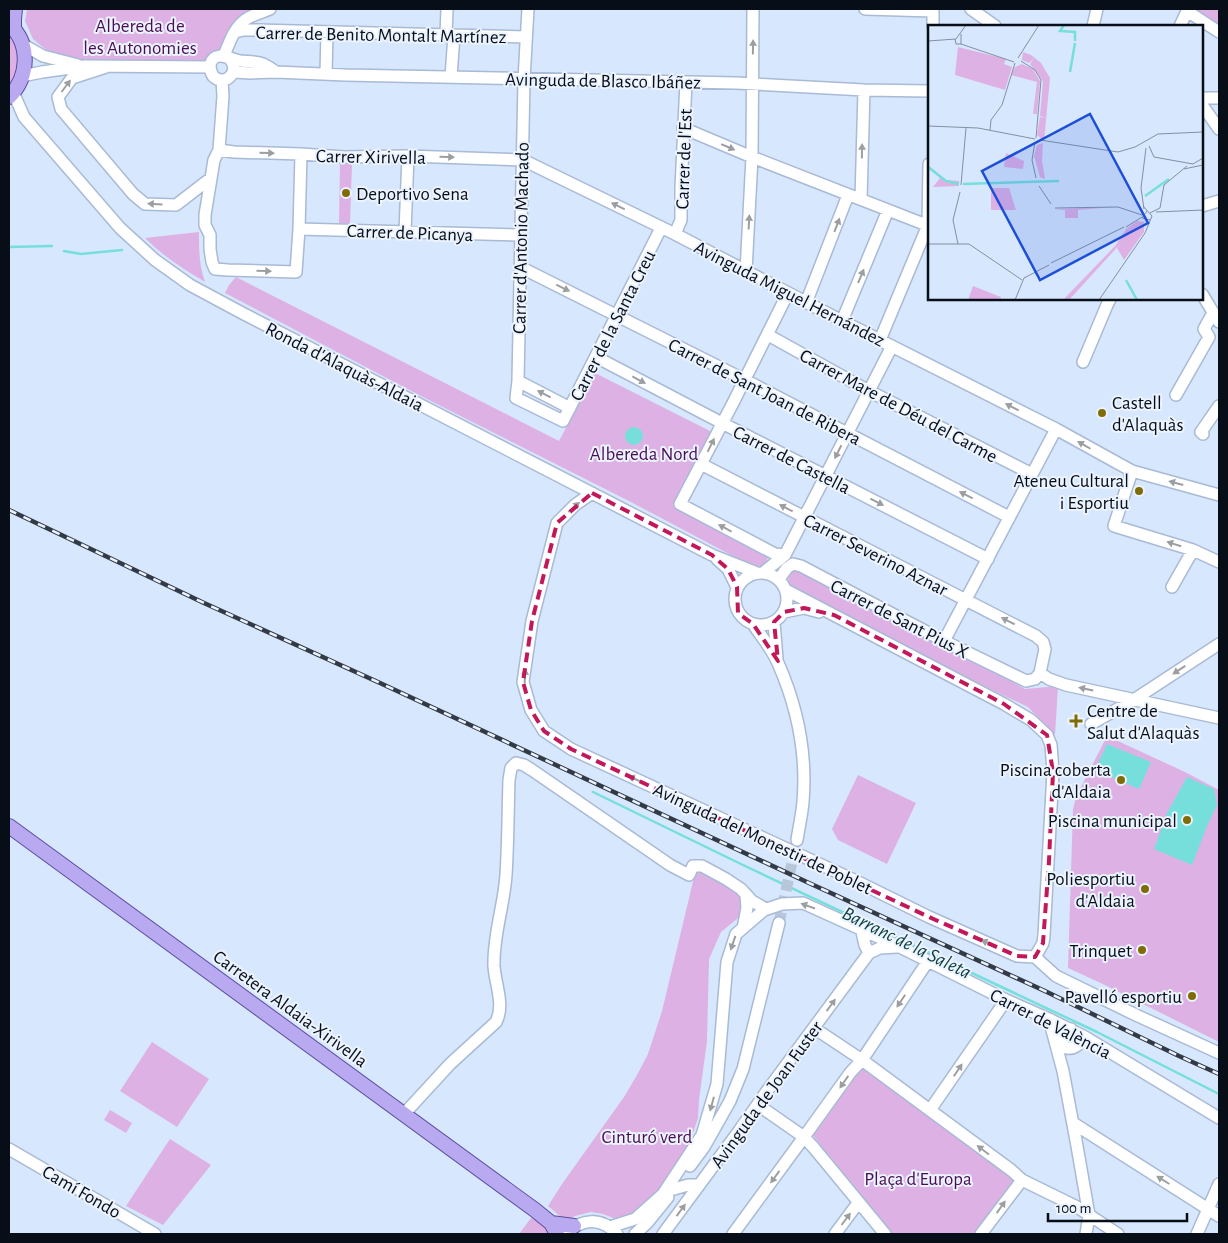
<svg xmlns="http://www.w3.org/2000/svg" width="1228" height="1243" viewBox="0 0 1228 1243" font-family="'Alegreya Sans',sans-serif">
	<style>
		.green { fill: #deb1e5 }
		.water { fill: #76dfdb }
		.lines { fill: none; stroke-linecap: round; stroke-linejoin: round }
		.stream { stroke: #76dfdb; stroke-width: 2.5 }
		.minor-tunnel { stroke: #b8c6da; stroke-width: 11; stroke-dasharray: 11 5.5; stroke-linecap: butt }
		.minor-casing { stroke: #a8bad5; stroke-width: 14 }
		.major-casing { stroke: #5b4e9e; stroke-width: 16 }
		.minor { stroke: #fff; stroke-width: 11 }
		.major { stroke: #b8a9f0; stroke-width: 14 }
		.rail-casing { stroke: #323a46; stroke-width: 4.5 }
		.rail { stroke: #ebf3ff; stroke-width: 2.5; stroke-dasharray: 8; stroke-linecap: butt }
		.oneway { fill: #9c9fa2 }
		.marked { fill: none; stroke: #c2185b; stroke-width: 4; stroke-dasharray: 10 6; stroke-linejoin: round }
		.poi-dot { fill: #806c07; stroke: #ebf3ff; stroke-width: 2 }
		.labels { text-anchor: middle; stroke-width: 4; stroke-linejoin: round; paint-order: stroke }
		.park-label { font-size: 19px; fill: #4a0d54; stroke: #ebf3ff }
		.street-label { font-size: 19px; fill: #080e17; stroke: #ebf3ff }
		.poi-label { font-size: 19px; fill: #080e17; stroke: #ebf3ff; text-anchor: end }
		.water-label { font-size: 20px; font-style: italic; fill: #0d3f3e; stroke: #ebf3ff }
		.inset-river { fill: none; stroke: #76dfdb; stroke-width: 2.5 }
		.inset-road { fill: none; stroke: #8490a1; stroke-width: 1 }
		.view { fill: #1d4ed8; fill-opacity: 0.15; stroke: #1d4ed8; stroke-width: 2.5 }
		.inset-edge { fill: none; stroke: #080e17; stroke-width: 2.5 }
	</style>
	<rect width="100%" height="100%" fill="#d7e7fd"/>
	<!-- green -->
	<path class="green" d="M27,9H255L223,51L206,63L85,62L50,53L33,39L25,21Z
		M1191,9H1219V31Z
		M9,32C24,50 19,69 9,88Z
		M340,164H352L350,224L339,223Z
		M199,232C199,249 199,265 205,282C183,269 163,256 145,238Z
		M236,277L559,441L595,373L712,432L673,506L762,549L768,554L767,562L763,566L755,567L731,555L629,501L417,394L225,293L229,285Z
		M795,568L950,648L1025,689L1058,686L1055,735L1028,707L958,674L794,590L788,583C788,576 790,573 795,568Z
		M1107,736L1185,772L1219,790V1042L1105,985L1068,968L1073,809L1076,797Z
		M858,775L916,803L887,864L838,840L832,829Z
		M696,869L712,875L741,894L743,914L721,932L709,959L707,1041L699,1100L698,1118L689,1145L671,1174L649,1201L635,1211L621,1219L613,1218L603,1214L591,1212L575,1216L569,1219L562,1218L548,1206L562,1184L624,1097L637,1075L648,1054L662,1011Z
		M152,1042L209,1079L177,1127L120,1091Z
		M860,1066L1015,1179L974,1234H891L811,1133Z
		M110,1110L132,1123L126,1133L104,1120Z
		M170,1139L211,1165L163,1225L126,1206Z
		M531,1218C539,1221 546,1226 550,1234H519Z"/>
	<!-- water -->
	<path class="water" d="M625 436a9 9 0 1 1 18 0a9 9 0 1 1-18 0Z
		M1107,744L1151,762L1139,789L1095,770Z
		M1187,777L1214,789L1217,805L1207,826L1192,865L1154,849L1167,813Z"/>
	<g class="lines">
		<!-- stream -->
		<path class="stream" d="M9,247L52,246
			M64,251L81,254L122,250
			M593,792L745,866L1097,1032L1219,1094"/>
		<!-- minor-tunnel -->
		<path class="minor-tunnel" d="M779,923L796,844"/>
		<defs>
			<path id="minor" d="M528,9L524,79L518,381L516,398L563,421L661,228
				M865,9L933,11
				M971,9L995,26
				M1187,11L1219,32
				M933,26V9
				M1093,26L1097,9
				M1180,26L1188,9
				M235,32L244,30H257L526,37
				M446,35L447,9
				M22,44L43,56L78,65
				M224,56C229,43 235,25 248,18C255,14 263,12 270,9
				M230,59C241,73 224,87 213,76C211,73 210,69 210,65C214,49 230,59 240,61C247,62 256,61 263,64C267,66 272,69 276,72
				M106,67L72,78L58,97L61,109L133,194L145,204L176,205L211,178
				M234,72L250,73L276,72L345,75L736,83L864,90L929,91
				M326,74L327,32
				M22,76L42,72L85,66L210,67
				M451,77L454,35
				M222,80L223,96L219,150L214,160L205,215V225L210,235V249L212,262L215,269L228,270L296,272L299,229L301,154
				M13,92L24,117L120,228L155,260L190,285L244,314L712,555L755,572
				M1202,98H1219
				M1202,105L1219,129
				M683,128L752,157L929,226
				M219,150L234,152L301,154L344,157L408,156L523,160L675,234L842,321L1056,429L1132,471L1219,495
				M861,199L864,90
				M1202,206L1219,201
				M299,229L520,235
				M405,232L408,156
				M675,234L681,220V188L686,82
				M520,267L745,380L1009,517
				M746,271L752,157L753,9
				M1202,294L1219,322
				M806,303L848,195
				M842,321L888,210
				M768,335L869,391L1032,474
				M880,340L928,225L929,164
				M596,357L722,423L988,559
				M1083,362L1107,305L1110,299
				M518,381L570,408
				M1176,395L1209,337L1204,329L1213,313
				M1203,434L1201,432L1219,406
				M701,464L1036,636L1043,642L1045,649L1041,668L1040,673L1035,679L1026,681L944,641L801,566L793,564L787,568L779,579
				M1132,471L1114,526L1193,550L1219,562
				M592,493L575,505L557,523L532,621L523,682L531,710L544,731L571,749L854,880L929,917L1017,956L1035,957L1056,976L1138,1016L1219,1053
				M785,555L775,554L680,504L733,403L788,293
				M717,559L728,569L737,587
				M764,572L785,555L892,346
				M735 599a26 26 0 1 1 52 0a26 26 0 1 1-52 0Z
				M1172,587L1193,550
				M786,590L1004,704L1031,720L1047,735L1051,745L1053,772L1044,935L1043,943L1035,957
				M784,612L804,608L819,612
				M774,622L777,659
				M753,624C761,636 772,649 778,663C797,706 807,754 803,802C802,814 799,827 797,840
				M944,641L1056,429
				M1040,673L1049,679L1066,685L1219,718
				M1091,724L1135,699L1219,644
				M743,928L747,908L746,895
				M861,928L865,945L869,953
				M1049,1019L1063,1071L1077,1146L1089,1215L1086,1234
				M814,1028L862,1060L928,961
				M1071,1029C1064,1035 1058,1041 1066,1048C1075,1050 1080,1043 1085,1037
				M930,1110L1006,1000
				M404,1114L450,1064L496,1022C505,1005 495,984 494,966C493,935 504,906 506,875C508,844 508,812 509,780L511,768L516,763L524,765L532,770L670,865L689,875L693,866H702L726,879L741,889L752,901L766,909
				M1073,1123L1219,1216
				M9,1149L155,1234
				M690,1166L704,1147L730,1101L743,1069L779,923
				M674,1189L688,1185H699
				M635,1219L663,1194L702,1135L717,1084L727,962L736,934L764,910L782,904L803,903L900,947L1006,1000L1049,1019L1085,1037L1219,1118
				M610,1227L635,1219L641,1215
				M566,1234C582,1218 601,1217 617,1234
				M635,1234L647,1223L668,1197
				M663,1234L739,1131L767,1091L869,953L880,948L897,947
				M733,1234L804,1137L758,1105
				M835,1234L858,1203
				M885,1234L814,1148L804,1137L850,1073L862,1060L1011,1170L1022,1180L1077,1207L1118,1234
				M981,1234L1022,1180
				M1197,1234L1219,1184"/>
			<path id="major" d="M9,24C31,44 29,77 9,97
				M14,29V19L15,9
				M9,826L535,1210L551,1223L557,1234
				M551,1223L574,1226"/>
		</defs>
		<!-- minor casing -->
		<use href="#minor" class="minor-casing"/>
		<!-- major casing -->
		<use href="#major" class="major-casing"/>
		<!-- minor -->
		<use href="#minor" class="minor"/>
		<!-- major -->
		<use href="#major" class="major"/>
		<defs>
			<path id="rail" d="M9,510L204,603L380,683L809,883L1047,992L1179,1056L1219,1074"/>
		</defs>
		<!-- rail casing -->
		<use href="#rail" class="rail-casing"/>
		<!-- rail -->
		<use href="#rail" class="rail"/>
	</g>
	<!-- one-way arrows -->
	<defs><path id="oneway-solid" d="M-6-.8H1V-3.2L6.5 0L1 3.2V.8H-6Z" transform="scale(1.25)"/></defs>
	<g class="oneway">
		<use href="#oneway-solid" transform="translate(753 47) rotate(-89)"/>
		<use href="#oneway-solid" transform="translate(66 86) rotate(-53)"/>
		<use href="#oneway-solid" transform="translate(728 147) rotate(23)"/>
		<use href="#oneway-solid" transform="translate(862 151) rotate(-89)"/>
		<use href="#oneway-solid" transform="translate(267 153) rotate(1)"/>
		<use href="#oneway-solid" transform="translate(447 157) rotate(2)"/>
		<use href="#oneway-solid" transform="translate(155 204) rotate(-177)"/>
		<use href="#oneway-solid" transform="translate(618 206) rotate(-154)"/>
		<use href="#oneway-solid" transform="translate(749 222) rotate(-87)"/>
		<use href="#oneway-solid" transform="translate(837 225) rotate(-69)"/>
		<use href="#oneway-solid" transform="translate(264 271) rotate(2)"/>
		<use href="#oneway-solid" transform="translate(861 276) rotate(-67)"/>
		<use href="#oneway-solid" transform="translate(563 288) rotate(26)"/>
		<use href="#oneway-solid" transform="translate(639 380) rotate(28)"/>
		<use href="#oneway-solid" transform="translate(544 394) rotate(-153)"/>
		<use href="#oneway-solid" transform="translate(1012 407) rotate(-153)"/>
		<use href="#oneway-solid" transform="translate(711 445) rotate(-63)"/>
		<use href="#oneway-solid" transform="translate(1084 445) rotate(-150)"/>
		<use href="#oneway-solid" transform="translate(838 452) rotate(117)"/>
		<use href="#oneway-solid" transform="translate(1176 483) rotate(-165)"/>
		<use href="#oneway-solid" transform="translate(966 495) rotate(-153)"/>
		<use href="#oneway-solid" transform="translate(877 502) rotate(27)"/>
		<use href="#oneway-solid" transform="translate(574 507) rotate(-41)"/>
		<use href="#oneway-solid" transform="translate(786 508) rotate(-153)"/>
		<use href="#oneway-solid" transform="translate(725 528) rotate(-152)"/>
		<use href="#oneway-solid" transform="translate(1174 544) rotate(-163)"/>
		<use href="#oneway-solid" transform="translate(1008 621) rotate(-153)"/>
		<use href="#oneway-solid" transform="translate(1179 670) rotate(147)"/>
		<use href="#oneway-solid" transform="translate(525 676) rotate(-87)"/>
		<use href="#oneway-solid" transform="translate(1086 689) rotate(-168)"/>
		<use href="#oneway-solid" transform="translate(635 779) rotate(-155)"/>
		<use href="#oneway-solid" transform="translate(808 906) rotate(-161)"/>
		<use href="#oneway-solid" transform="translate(733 943) rotate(109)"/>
		<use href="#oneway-solid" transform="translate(988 943) rotate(-157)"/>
		<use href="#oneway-solid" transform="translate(901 1001) rotate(124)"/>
		<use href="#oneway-solid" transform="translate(831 1005) rotate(-54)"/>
		<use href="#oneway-solid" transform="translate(958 1070) rotate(-56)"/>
		<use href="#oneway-solid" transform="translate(844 1082) rotate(125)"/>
		<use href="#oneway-solid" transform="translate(712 1104) rotate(105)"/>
		<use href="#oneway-solid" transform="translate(983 1150) rotate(-143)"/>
		<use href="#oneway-solid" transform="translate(775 1177) rotate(126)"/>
		<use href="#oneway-solid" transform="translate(1163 1180) rotate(-148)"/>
		<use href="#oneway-solid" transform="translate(1001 1207) rotate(-55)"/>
		<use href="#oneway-solid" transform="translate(681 1210) rotate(-54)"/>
		<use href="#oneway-solid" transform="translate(846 1219) rotate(-53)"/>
	</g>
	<!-- marked area -->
	<path class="marked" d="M592,493L712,555L728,569L737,587L738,613L753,624L778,661L774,622L784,612L804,608L834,615L1004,704L1047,735L1053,772L1049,861L1043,943L1035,957L1017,956L929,917L571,749L544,731L531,710L523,682L532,621L557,523Z"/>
	<!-- markers -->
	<g class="poi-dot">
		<circle cx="346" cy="193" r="5"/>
		<circle cx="1102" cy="413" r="5"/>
		<circle cx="1139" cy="491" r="5"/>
		<path d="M1073.5 713.5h5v5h5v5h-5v5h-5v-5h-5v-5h5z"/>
		<circle cx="1121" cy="780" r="5"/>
		<circle cx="1187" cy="820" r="5"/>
		<circle cx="1145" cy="889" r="5"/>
		<circle cx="1142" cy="950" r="5"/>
		<circle cx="1192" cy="996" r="5"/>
	</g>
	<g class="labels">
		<!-- park labels -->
		<g class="park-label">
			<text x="140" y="32">Albereda de<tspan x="140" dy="22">les Autonomies</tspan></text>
			<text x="644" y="460">Albereda Nord</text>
			<text x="647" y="1143">Cinturó verd</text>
			<text x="918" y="1185">Plaça d'Europa</text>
		</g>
		<!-- street labels -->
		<g class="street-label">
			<text transform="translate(381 34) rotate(1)" y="7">Carrer de Benito Montalt Martínez</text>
			<text transform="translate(603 80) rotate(1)" y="7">Avinguda de Blasco Ibáñez</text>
			<text transform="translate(371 156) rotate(1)" y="7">Carrer Xirivella</text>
			<text transform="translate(683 159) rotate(-88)" y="7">Carrer de l'Est</text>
			<text transform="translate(410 232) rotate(2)" y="7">Carrer de Picanya</text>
			<text transform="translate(520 238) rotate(-89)" y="7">Carrer d'Antonio Machado</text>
			<text transform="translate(790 293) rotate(27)" y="7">Avinguda Miguel Hernández</text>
			<text transform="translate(612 325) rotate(-63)" y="7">Carrer de la Santa Creu</text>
			<text transform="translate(345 366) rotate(27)" y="7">Ronda d'Alaquàs-Aldaia</text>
			<text transform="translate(765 391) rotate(27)" y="7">Carrer de Sant Joan de Ribera</text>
			<text transform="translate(899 405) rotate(28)" y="7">Carrer Mare de Déu del Carme</text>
			<text transform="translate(792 459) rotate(27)" y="7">Carrer de Castella</text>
			<text transform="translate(876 554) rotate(27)" y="7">Carrer Severino Aznar</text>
			<text transform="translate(900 618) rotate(27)" y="7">Carrer de Sant Pius X</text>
			<text transform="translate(763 838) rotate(25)" y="7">Avinguda del Monestir de Poblet</text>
			<text transform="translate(291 1008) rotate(36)" y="7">Carretera Aldaia-Xirivella</text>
			<text transform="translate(1051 1023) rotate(27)" y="7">Carrer de València</text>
			<text transform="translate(766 1094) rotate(-54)" y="7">Avinguda de Joan Fuster</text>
			<text transform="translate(82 1191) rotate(30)" y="7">Camí Fondo</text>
		</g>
		<!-- poi labels -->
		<g class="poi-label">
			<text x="356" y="200" text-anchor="start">Deportivo Sena</text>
			<text x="1112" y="409" text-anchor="start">Castell<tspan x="1112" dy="22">d'Alaquàs</tspan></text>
			<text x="1129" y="487">Ateneu Cultural<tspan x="1129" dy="22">i Esportiu</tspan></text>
			<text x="1087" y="717" text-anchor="start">Centre de<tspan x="1087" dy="22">Salut d'Alaquàs</tspan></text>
			<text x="1111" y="776">Piscina coberta<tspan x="1111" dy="22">d'Aldaia</tspan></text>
			<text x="1177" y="827">Piscina municipal</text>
			<text x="1135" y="885">Poliesportiu<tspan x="1135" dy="22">d'Aldaia</tspan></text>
			<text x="1132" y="957">Trinquet</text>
			<text x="1182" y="1003">Pavelló esportiu</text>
		</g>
		<!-- water labels -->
		<g class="water-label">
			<text transform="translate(907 942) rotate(26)" y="7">Barranc de la Saleta</text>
		</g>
	</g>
	<!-- overview -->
	<g transform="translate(928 25)">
		<rect width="275" height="275" fill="#d7e7fd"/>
		<path d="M30,22L78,34L76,39L84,42L77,65L27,50ZM95,27L103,30L113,38L122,53L116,116L109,110L112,92L118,93L112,91L115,56L102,39L106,33L101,38L94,35ZM94,39L105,44L112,56L109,89H105L109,57L83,50L87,42ZM115,118L114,136L117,154L112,152L106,131L109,120ZM78,128L96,136L95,144L76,142ZM0,140L18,155L31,156V161L5,162L12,153ZM63,163H81L88,185H63ZM186,182L150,185V193H137V185L126,184ZM209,196L216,197V207L196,235L189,223L193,218L141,275H135L188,220L198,204ZM45,261L73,272L72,275H40Z" fill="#deb1e5"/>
		<path class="inset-river" d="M136,0L132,6L147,7V16M142,47L147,18M0,142L18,156L31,159M35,159L131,156M217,171L241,154M198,255L209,275"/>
		<path class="inset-road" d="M27,14L28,19H33V9M0,16L28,14L38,0M33,19L86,37M90,33L111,0M93,36L107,45L113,55L108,113M0,101L50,103L107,114M62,105L63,95L74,80L87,38M112,115L190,127L207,122L230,109L275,107M107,117L104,135L108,153M221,121L226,132L265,139L275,133M256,144L275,140M33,160L38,103M111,161L123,179M127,183L190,182L214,190M216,184L213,163L218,123M219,186L214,193L222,195M228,187L275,185M222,188L232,183L236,160L259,141M198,202L214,192M0,219H41L94,255M30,219L25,195L32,167M123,238L196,202M87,275L96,253L121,240M171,275L217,208L224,191L215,181"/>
		<path class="view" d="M162,89L220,198L112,255L54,146Z"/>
		<rect width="275" height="275" class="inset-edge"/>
	</g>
	<!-- border -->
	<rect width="1228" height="1243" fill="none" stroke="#080e17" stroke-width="20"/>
	<!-- scale -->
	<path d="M1048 1213v8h139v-8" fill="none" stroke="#080e17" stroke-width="2.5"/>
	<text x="1056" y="1213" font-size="15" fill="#080e17" stroke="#ebf3ff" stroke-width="4" paint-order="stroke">100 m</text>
</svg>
